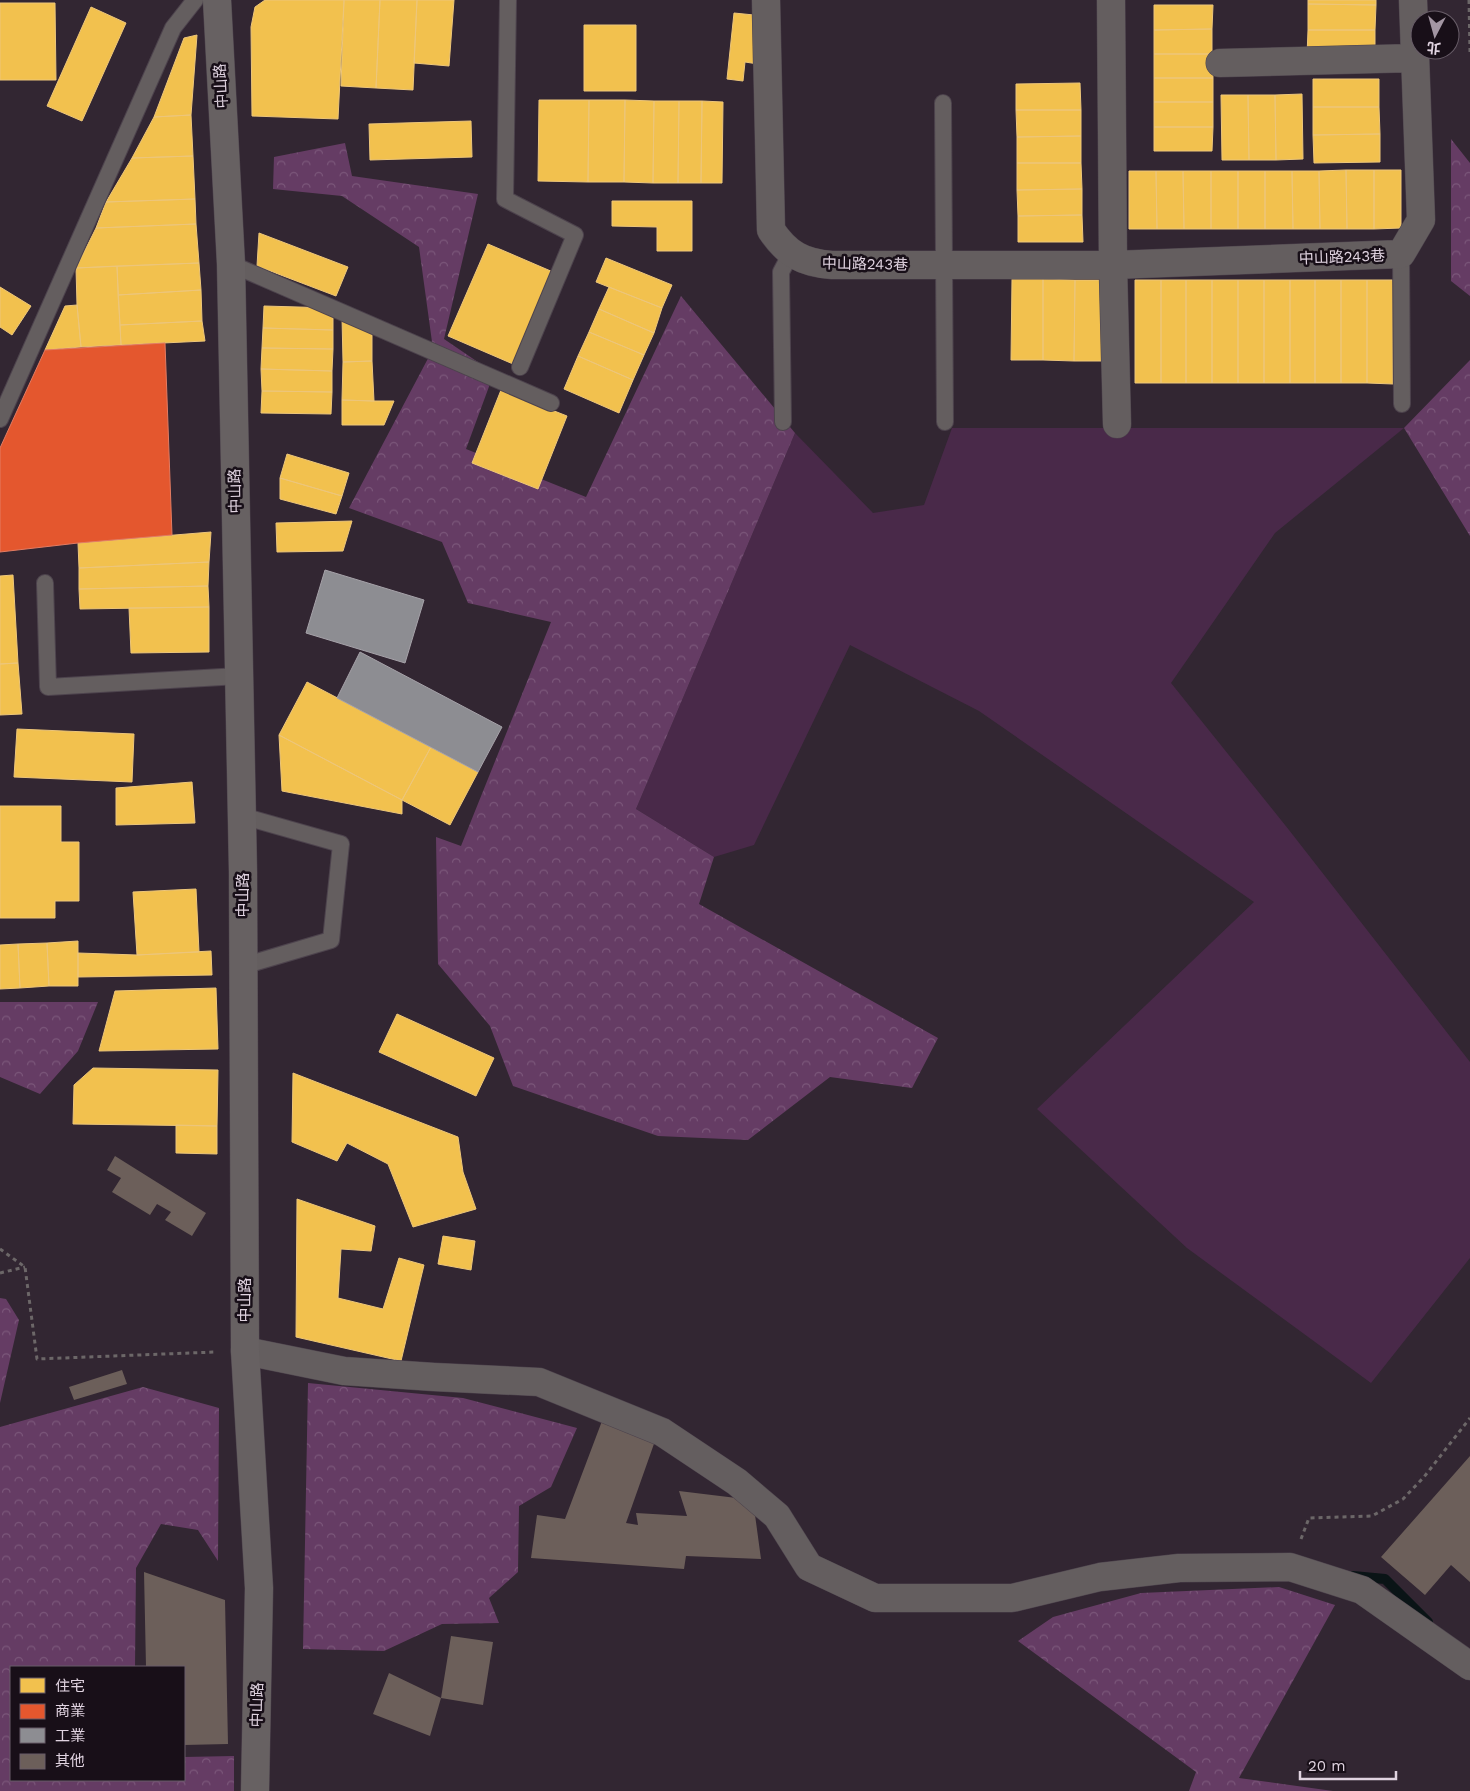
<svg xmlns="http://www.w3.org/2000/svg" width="1470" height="1791" viewBox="0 0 1470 1791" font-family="'Work Sans','Noto Sans TC',sans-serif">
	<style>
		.grass { fill: #492949 }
		.forest { fill: url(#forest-crowns) }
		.homes { fill: #f2c14e; stroke: #edc67a }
		.shops { fill: #e4572e; stroke: #e37c63 }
		.industry { fill: #8d8d92; stroke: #a6a2a9 }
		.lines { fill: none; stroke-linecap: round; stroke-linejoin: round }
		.stream { stroke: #0a1416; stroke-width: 10 }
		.building { fill: #6c5f5a }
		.service-casing { stroke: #4d434d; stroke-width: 18 }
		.minor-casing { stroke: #4d434d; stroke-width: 29 }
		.secondary-casing { stroke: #4d434d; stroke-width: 29 }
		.path { stroke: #6c6768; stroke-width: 3; stroke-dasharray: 4 4; stroke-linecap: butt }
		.service { stroke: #645e5f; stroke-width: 16 }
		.minor { stroke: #645e5f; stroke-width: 28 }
		.secondary { stroke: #676162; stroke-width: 28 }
		.labels { text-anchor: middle; stroke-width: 5; stroke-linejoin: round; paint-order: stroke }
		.street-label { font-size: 15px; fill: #e0d3e0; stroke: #180f18 }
	</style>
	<defs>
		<pattern id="forest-crowns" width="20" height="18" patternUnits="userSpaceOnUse" patternTransform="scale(1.25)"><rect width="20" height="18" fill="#653c64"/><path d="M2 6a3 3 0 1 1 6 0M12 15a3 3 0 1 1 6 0" fill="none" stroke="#7b577a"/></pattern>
	</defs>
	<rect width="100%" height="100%" fill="#322632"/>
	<!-- grass -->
	<path class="grass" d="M952,428H1404L1275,533L1171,683L1289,830L1470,1062V1258L1371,1383L1187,1248L1037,1109L1254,902L979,711L850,645L754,845L714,857L636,809L795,433L873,513L924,505Z"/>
	<!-- forest -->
	<path class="forest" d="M1451,139L1470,163V296L1451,281Z
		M345,143L352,176L478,194L444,339L494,373L466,449L586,497L681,296L795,433L636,809L714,857L699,904L938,1038L912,1088L830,1077L748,1140L658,1136L513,1086L490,1026L438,964L436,837L461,846L551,622L468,603L442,542L349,508L433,349L419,247L342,196L273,189L274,157Z
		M1470,360V536L1404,428Z
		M0,1002H98L78,1051L40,1094L0,1077Z
		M0,1298L6,1299L19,1320L0,1403Z
		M308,1383L463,1398L577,1428L551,1487L519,1506L518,1572L489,1598L499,1623L442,1624L384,1651L303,1649Z
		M143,1387L219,1408L218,1561L198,1530L161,1524L136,1568L135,1667H11V1780H184V1757L234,1756V1791H0V1427Z
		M1279,1587L1335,1605L1239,1778L1333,1791H1189L1196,1772L1018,1641L1053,1617L1141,1593Z"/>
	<!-- homes -->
	<path class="homes" d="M265,0H344L338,119L252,116L251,27L255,7Z
		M344,0H380L376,88L341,86Z
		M380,0H417L413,90L376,88Z
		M417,0H454L449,66L414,63Z
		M1308,0H1376V5L1308,4Z
		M0,3H55L56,80H0Z
		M1308,4L1376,5L1375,30H1308Z
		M1154,5H1213L1212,29L1154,30Z
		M91,7L126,23L82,121L47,106Z
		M734,13L764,16L758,64L745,62L743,81L727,79Z
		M584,25H636V91H584Z
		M1212,29V54H1154V30Z
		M1308,30H1375V57L1307,56Z
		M197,35L191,115L154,117L184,38Z
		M1154,54H1212L1213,78H1154Z
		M1154,78H1213V102H1154Z
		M1313,79H1379V107H1313Z
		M1080,83L1081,110H1016V84Z
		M1302,94L1303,159L1276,160L1275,95Z
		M1221,95H1248L1249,160H1222Z
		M1248,95H1275L1276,160H1249Z
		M539,100H589L588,182L538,181Z
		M589,100H625L624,182H588Z
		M625,100L654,101L653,183L624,182Z
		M654,101H679L678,183H653Z
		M679,101H702L701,183H678Z
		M702,101L723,102L722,183H701Z
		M1154,102H1213V127H1154Z
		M1313,107H1379L1380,134L1313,135Z
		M1016,110H1081V136L1017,137Z
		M191,115L193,156L132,158L154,117Z
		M471,121L472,157L370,160L369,124Z
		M1154,127H1213L1212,151H1154Z
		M1380,134V162L1314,163L1313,135Z
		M1081,136V163H1017V137Z
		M193,156L195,199L106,202L132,158Z
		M1017,163H1081L1082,189L1017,190Z
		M1346,170H1374V229H1347Z
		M1346,170L1347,229H1320L1319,171Z
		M1374,170H1401V228L1374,229Z
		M1129,171H1156L1157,229H1129Z
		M1156,171H1183L1184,229H1157Z
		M1183,171H1211V229H1184Z
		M1211,171H1238V229H1211Z
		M1238,171H1265V229H1238Z
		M1265,171H1292L1293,229H1265Z
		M1292,171H1319L1320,229H1293Z
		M1082,189V215L1018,216L1017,190Z
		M195,199L196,224L96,228L106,202Z
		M612,201H692V251H657V227L612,226Z
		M1082,215L1083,242H1018V216Z
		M196,224L199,263L76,268L96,228Z
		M259,233L348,267L336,296L257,266Z
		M488,244L553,272L513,364L448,336Z
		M606,258L672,285L662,308L596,282Z
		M199,263L201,290L118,295L117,266Z
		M117,266L121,345L81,347L77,305L76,268Z
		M1012,279H1043V360H1011Z
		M1043,279L1075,280L1074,361L1043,360Z
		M1075,280H1107L1105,361H1074Z
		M1135,280H1161V383H1135Z
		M1161,280H1186V383H1161Z
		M1186,280H1212V383H1186Z
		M1212,280H1238V383H1212Z
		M1238,280H1264V383H1238Z
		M1264,280H1290V383H1264Z
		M1290,280H1315V383H1290Z
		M1315,280H1341V383H1315Z
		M1341,280H1367V383H1341Z
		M1367,280H1393V384L1367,383Z
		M0,287L31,306L12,335L0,327Z
		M609,287L662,308L654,333L599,309Z
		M201,290L202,321L120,325L118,295Z
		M77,305L81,347L45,350L65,306Z
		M264,306L333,308V330L263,328Z
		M599,309L654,333L644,355L589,332Z
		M342,317H372V361L343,362Z
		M202,321L205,341L121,345L120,325Z
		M263,328L333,330V349L262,348Z
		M589,332L644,355L633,380L578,356Z
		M262,348L333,349L332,371L261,369Z
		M578,356L633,380L619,413L564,389Z
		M372,361L374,401L342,400L343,362Z
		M261,369L332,371V392L262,391Z
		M501,390L567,416L538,489L472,463Z
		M262,391L332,392L331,414L261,413Z
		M342,400L374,401H394L384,425H342Z
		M287,454L349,473L342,496L280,478Z
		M280,478L342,496L336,514L280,499Z
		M352,521L343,551L277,552L276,523Z
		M211,532L209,562L79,568L78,543Z
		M209,562L208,586L79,589V568Z
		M13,575L18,663L0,664V576Z
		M208,586L209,607L80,609L79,589Z
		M209,607V652L131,653L129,608Z
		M18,663L22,714L0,715V664Z
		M307,682L431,747L402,800L279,735Z
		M17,729L134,734L132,782L14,777Z
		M279,735L402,800V814L282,791Z
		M431,747L478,772L450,825L402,800Z
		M192,782L195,823L116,825V788Z
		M0,806H61V842H79V901H55V918H0Z
		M196,889L199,952L137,955L133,892Z
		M78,941V986H49L47,943Z
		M47,943L49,986L20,988L18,944Z
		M18,944L20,988L0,989V945Z
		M211,951L212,975L78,977V953L137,955Z
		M216,988L218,1049L99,1051L115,991Z
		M397,1014L494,1058L476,1096L379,1052Z
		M93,1068L218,1070L217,1126L73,1124L74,1085Z
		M293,1073L458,1137L463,1172L476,1209L413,1227L388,1164L347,1143L337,1161L292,1142Z
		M176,1125L217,1126V1154L176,1153Z
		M297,1199L375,1226L371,1251L341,1249L338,1298L383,1309L399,1258L424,1265L401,1361L296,1337Z
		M443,1236L475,1241L471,1270L438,1264Z"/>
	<!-- shops -->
	<path class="shops" d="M165,343L172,535L78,543L0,552V448L45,350Z"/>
	<!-- industry -->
	<path class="industry" d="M325,570L424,600L405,663L306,633Z
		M360,652L502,727L478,772L337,698Z"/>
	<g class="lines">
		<!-- stream -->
		<path class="stream" d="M1353,1576L1385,1579L1428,1622"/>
	</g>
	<!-- building -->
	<path class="building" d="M115,1156L206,1213L192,1236L165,1220L171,1212L157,1204L150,1215L112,1192L121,1178L107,1170Z
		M122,1370L127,1384L74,1400L69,1387Z
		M602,1421L655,1441L626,1523L638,1525L636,1513L687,1516L679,1491L753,1500L761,1559L686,1556L684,1569L531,1558L537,1515L565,1519Z
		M1470,1456V1582L1451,1565L1425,1595L1381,1557Z
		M144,1572L225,1600L228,1744L184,1745V1667H146Z
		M451,1636L493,1642L483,1705L441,1698L430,1736L373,1714L389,1673L441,1698Z"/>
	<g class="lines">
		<defs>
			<path id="service" d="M508,0L505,199L575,235L520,367
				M943,103L945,422
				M1401,254L1402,404
				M231,264L551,403
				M0,419L173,28L195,0
				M783,422L781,272L791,253
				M45,583L48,687L239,676
				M242,816L341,844L331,940L243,966"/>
			<path id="minor" d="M766,0L771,230C787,254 803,263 832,265H1113L1401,254L1421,220L1413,0
				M1111,0L1113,265L1117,424
				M1220,63L1415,58
				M245,1351L344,1371L434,1377L539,1382L662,1432L737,1482L777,1516L809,1567L875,1598H1012L1100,1577L1179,1568L1290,1567L1362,1590L1470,1666"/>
			<path id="secondary" d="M217,0L231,264L243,872L245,1351L259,1588L255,1791"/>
		</defs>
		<!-- service casing -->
		<use href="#service" class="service-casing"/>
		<!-- minor casing -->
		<use href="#minor" class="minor-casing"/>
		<!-- secondary casing -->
		<use href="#secondary" class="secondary-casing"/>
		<!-- path -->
		<path class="path" d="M1469,0L1470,52
			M0,1249L25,1267L37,1359L215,1352
			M0,1273L25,1267
			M1301,1539L1309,1518L1372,1516L1403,1499L1424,1477L1470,1418"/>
		<!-- service -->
		<use href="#service" class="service"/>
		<!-- minor -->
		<use href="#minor" class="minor"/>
		<!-- secondary -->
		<use href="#secondary" class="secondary"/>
	</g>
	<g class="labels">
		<!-- street labels -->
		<g class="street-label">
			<text transform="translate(221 86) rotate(-93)" y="5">中山路</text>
			<text transform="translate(1342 257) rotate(-2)" y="5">中山路243巷</text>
			<text transform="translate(865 264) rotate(1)" y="5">中山路243巷</text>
			<text transform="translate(235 491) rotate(-91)" y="5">中山路</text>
			<text transform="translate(243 895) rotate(-90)" y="5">中山路</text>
			<text transform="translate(245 1300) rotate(-90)" y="5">中山路</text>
			<text transform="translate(257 1705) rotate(-89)" y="5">中山路</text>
		</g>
	</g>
	<!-- legend -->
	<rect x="10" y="1666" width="175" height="115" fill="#180f18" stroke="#685d68"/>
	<rect x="20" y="1678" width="25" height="15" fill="#f2c14e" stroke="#685d68"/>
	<text x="55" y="1691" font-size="15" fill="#e0d3e0">住宅</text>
	<rect x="20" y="1704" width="25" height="15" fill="#e4572e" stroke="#685d68"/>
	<text x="55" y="1716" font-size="15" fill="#e0d3e0">商業</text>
	<rect x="20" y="1728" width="25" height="15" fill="#8d8d92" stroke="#685d68"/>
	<text x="55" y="1741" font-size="15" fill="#e0d3e0">工業</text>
	<rect x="20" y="1754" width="25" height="15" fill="#6c5f5a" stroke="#685d68"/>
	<text x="55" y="1766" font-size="15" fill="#e0d3e0">其他</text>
	<!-- north arrow -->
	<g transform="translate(1435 35) rotate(186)"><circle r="24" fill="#180f18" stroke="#685d68"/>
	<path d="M0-4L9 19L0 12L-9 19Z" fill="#a396a3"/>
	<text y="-8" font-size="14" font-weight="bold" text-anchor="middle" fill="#e0d3e0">北</text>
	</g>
	<!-- scale -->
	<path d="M1300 1771v8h96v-8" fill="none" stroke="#e0d3e0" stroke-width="2.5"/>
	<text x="1308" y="1771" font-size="15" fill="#e0d3e0" stroke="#180f18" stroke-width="4" paint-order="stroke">20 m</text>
</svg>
